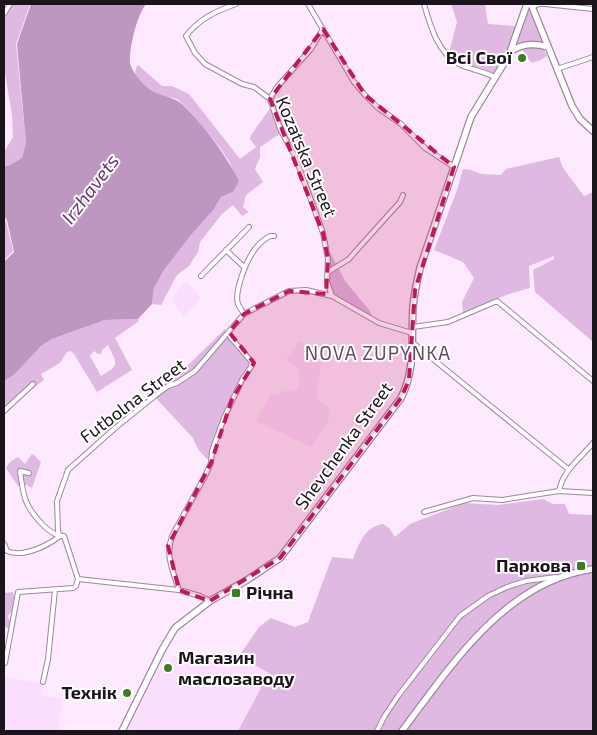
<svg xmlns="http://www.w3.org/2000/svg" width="597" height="735" viewBox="0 0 597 735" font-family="'Exo 2',sans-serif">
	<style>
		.built { fill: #fbdefd }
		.green { fill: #dfb9e2; fill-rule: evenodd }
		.water { fill: #bd97c0 }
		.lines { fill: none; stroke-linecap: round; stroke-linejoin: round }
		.street-casing { stroke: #9c879e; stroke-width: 6 }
		.secondary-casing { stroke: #9c879e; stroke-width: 8 }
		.street { stroke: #fff; stroke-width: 4 }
		.secondary { stroke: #fff; stroke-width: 5.5 }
		.marked { fill: #c2185b; fill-opacity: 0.2; stroke: #c2185b; stroke-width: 4; stroke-dasharray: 10 6; stroke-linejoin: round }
		.poi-dot { fill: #3b7f22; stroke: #fff; stroke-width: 2 }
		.labels { text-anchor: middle; stroke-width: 4; stroke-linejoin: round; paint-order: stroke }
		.poi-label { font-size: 18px; font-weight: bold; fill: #1c141c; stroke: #fff; text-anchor: end }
		.street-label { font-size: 18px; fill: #1c141c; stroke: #fff }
		.water-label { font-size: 19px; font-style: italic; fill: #68386d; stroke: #fff }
		.neighbourhood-label { font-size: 19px; letter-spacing: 1px; fill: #604d61; stroke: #fff }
	</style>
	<rect width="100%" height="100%" fill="#fdeafe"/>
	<!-- built -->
	<path class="built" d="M186,281L201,299L184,316L171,299Z
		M299,341L322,350L317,398L329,408L330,414L327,423L311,447L256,421L271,393L276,395L282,393L283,390L289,392L290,389L296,391L300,381L297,367L286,359Z
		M174,655L200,666L206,657L227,669H229L239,656L270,673L239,731H128L161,665L167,668Z
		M4,677L42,683L41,695L62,699L58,728L67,731H4Z"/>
	<!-- green -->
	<path class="green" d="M13,4H30L16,44L26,143L22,158L8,166H4V152L13,137L12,115L4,67V19Z
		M451,4H485L488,24L516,26L507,50L494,74C480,69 456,67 449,53L457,22Z
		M529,4L544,43L515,47Z
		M530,48H543L548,58L546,56L541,60L532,63L524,55L523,50Z
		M138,65L162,86H172L189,94L240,159L256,147L250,139L251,135L274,103L284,131L260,147V157L255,169L263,182L246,195L243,207L249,212L242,216L233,205L222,214L200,242L198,252L189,266L177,275L161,305L152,304L154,288L164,270L191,235L214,209L221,197L233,192C233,184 233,173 231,165C227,154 187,106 177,99C174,97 170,98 166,97C153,94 144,84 135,75L136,68Z
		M559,157L563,168L584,196L593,192V342L535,292L533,270L554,259V256L529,266L530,288L509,294L463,313L462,302L474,278L463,262L434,250L457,190L463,169L471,170L481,174L501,175L506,169Z
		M4,218L6,221L13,251L4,260Z
		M330,252L345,281L370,311L372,316C362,311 336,301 331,291C326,282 329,262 330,252Z
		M138,319L139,321L115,338L132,370L97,392L74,354L70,351L67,352L60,363L41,374L44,380L30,391L4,415V381L14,375L41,346L52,339L105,320ZM108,345L115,360V365L112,369L101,376L90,356L94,351L98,354H101L102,350Z
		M225,329L256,364C239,381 217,439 213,463C203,457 197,449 193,438L152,394L179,374Z
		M32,454L34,455L41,462L32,488L24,484L18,486L6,468L10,462L18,457L25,464Z
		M543,499L553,504H565L569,514L593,515V731H238L269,673L239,656L259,627L271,618L295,627L308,622L332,557L353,559C359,544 364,527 383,524L389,528L395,537L410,524L464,503L498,505Z
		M4,587L6,593L13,592C16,600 14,609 8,616L11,625L9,629L4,626Z"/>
	<!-- water -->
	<path class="water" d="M31,4H146C137,15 129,48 130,63C132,73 143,84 151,90C161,97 173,96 182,104C203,124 226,155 239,181L233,192L221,197L214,209L191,235L164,270L154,288L152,304L138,319L105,320L52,339L41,346L14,375L4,381V262L14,252L7,220L4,216V166H8L22,158L26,143L17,44Z"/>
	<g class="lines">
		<defs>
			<path id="street" d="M236,4C216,11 199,19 186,36L195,53L205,64L242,84L254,87L270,99L281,131L295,156L323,233L328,259L327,282L332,296L379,323L412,333
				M308,4L354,82L365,95L377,107L401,124L425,148L454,167
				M424,4C430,25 438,54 459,64C471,70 485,71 496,78
				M532,7L539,4H545L593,9
				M4,14L10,4
				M557,69L593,57
				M270,99L277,87L311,49L323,29
				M226,250L245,268
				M328,272L349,259L355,252L400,202L403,195
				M201,276L249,227
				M244,314L289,291L306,290L332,296
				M413,327L448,322L497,301L593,381
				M412,342L568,469
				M4,411L33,384
				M29,473L20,471C23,496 25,507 43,525C48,530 53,534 60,536
				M559,491C563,470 580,459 593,443
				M424,512L473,498L502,500L559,491L593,493
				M4,544L7,551C23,558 47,546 60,536
				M78,579L64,536H60L58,531L57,501L68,470L114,429L156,395L168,386L177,383L195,371L244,314C242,310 239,307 238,304C234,292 246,262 253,252C257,245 263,240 270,236H274
				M78,579L179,590L200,596L210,601
				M179,590C173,571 165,556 172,536L205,476L211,463L212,451L224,418L242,380L251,367L252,362L231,338L229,332
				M5,663L18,592L73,588L76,586L78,579
				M43,682L48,659L55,590
				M377,731L384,717L398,696L460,616L488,596L507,587L526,581L556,577"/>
			<path id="secondary" d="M531,4L572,106L580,119L593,131
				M511,51C522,44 535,43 548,47
				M122,731L162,650L175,628L210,601L247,580L280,558L401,398C416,369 411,338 413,307C414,294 417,281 420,268L471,117L509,55L527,4
				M402,731C451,666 505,581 593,569"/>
		</defs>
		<!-- street casing -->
		<use href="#street" class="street-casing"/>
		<!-- secondary casing -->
		<use href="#secondary" class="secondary-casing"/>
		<!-- street -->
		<use href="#street" class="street"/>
		<!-- secondary -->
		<use href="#secondary" class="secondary"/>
	</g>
	<!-- marked area -->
	<path class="marked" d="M323,29L365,95L454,167L415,290L409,380L401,398L280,558L210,601L179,590L168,546L211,463L232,399L254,363L229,332L244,314L289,291L326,294L328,259L323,233L270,99Z"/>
	<!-- markers -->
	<g class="poi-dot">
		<circle cx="522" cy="58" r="5"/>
		<rect x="576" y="561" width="10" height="10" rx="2.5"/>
		<rect x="231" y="588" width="10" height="10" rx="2.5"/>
		<circle cx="168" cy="668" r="5"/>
		<circle cx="127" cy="693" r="5"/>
	</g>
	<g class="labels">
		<!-- poi labels -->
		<g class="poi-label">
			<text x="512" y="64">Всі Свої</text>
			<text x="571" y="572">Паркова</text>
			<text x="246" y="599" text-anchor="start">Річна</text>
			<text x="178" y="664" text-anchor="start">Магазин<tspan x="178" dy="21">маслозаводу</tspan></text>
			<text x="117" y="699">Технік</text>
		</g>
		<!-- street labels -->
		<g class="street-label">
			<text transform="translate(306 157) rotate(67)" y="6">Kozatska Street</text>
			<text transform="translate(133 401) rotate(-37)" y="6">Futbolna Street</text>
			<text transform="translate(344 446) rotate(-54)" y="6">Shevchenka Street</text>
		</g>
		<!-- water labels -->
		<g class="water-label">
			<text transform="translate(90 189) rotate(-53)" y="7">Irzhavets</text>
		</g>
		<!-- neighbourhood labels -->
		<g class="neighbourhood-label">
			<text x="378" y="360">NOVA ZUPYNKA</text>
		</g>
	</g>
	<!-- border -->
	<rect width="597" height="735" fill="none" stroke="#1c141c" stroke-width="10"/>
</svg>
